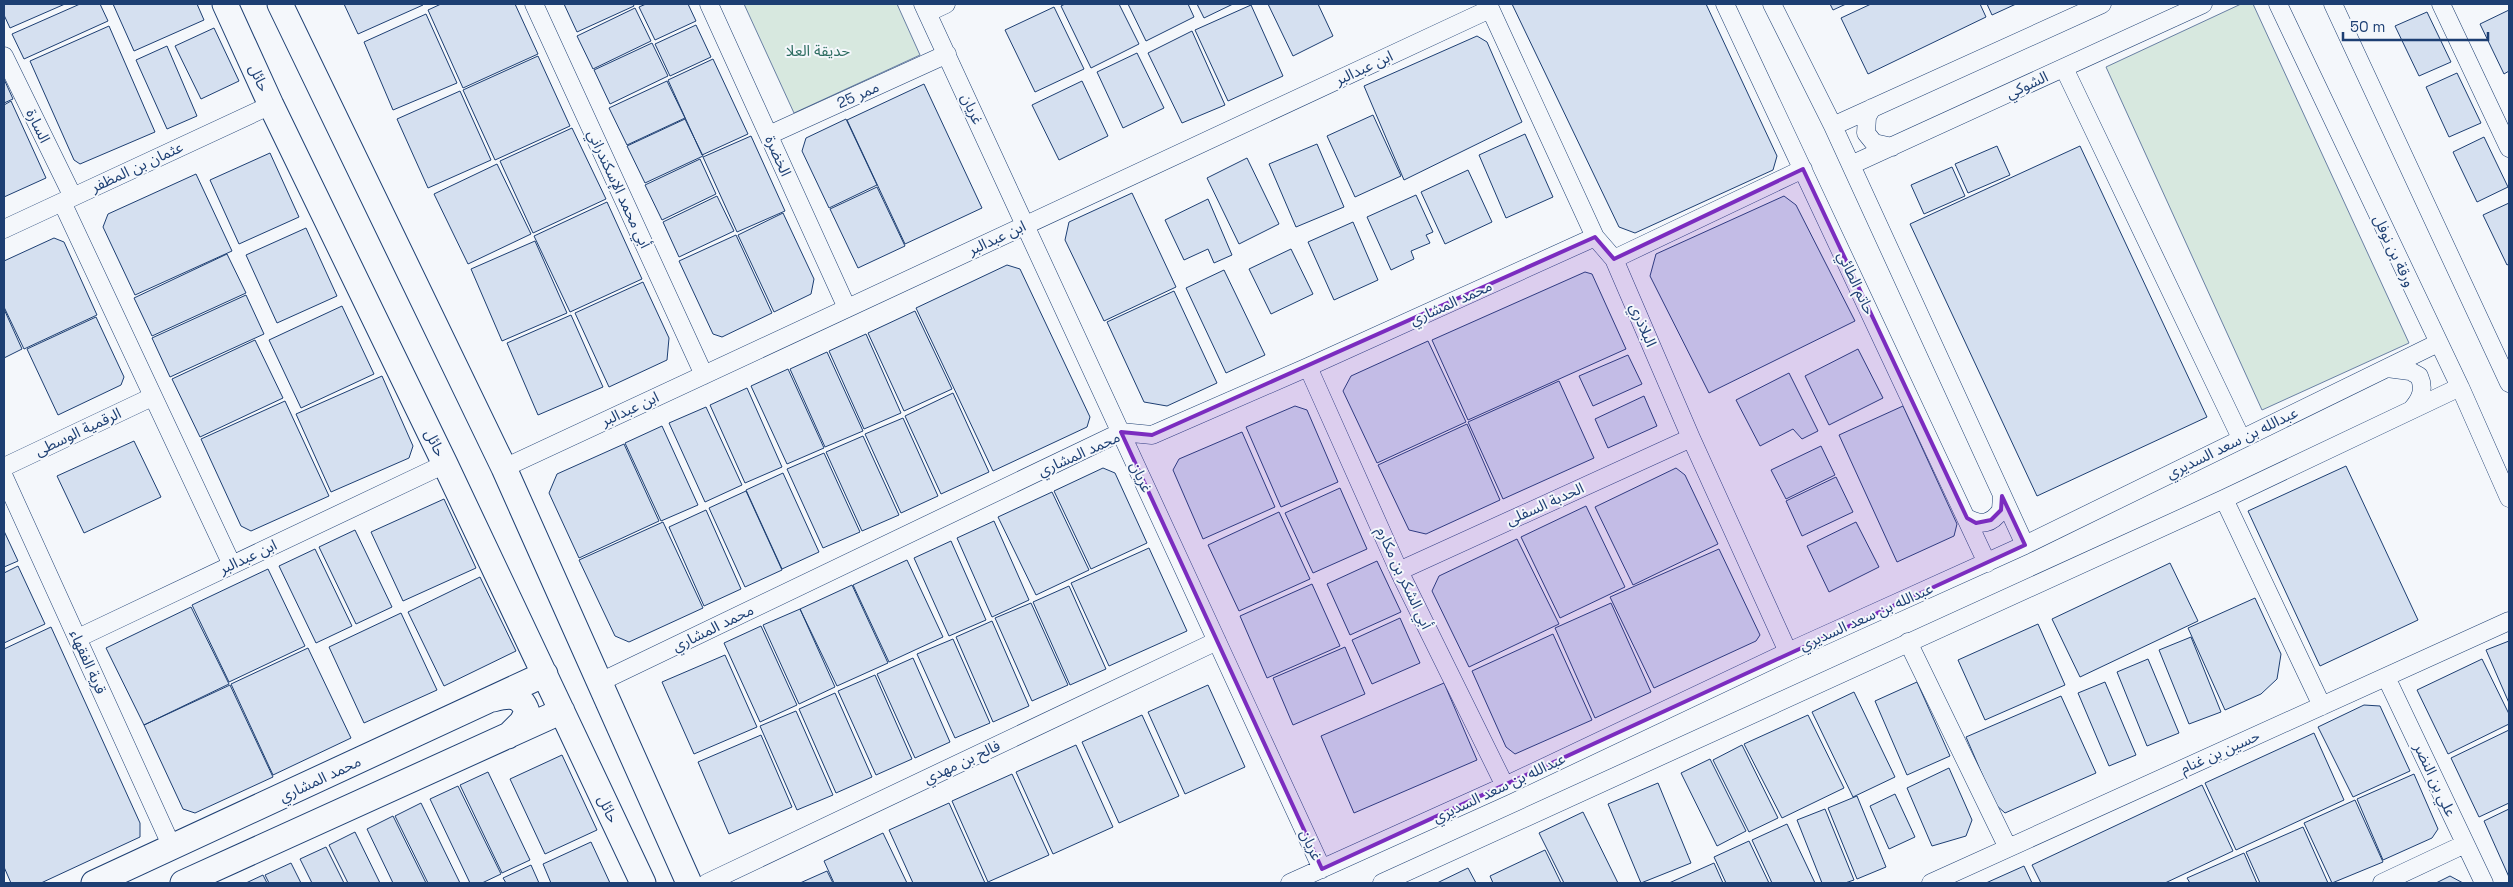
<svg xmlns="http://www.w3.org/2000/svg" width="2513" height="887" viewBox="0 0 2513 887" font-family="'Space Grotesk','Noto Sans Arabic',sans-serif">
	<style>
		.green { fill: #d7e8df; stroke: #687fa3 }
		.building { fill: #d5e0f0; stroke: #1d3f73 }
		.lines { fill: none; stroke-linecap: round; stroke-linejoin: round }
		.street-casing { stroke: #1d3f73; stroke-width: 19 }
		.secondary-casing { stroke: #1d3f73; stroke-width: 27 }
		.street { stroke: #f4f7fb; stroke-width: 18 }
		.secondary { stroke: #f4f7fb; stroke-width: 25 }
		.marked { fill: #7b2cbf; fill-opacity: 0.2; stroke: #7b2cbf; stroke-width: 4; stroke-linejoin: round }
		.labels { text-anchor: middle; stroke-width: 4; stroke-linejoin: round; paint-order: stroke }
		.park-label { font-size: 15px; fill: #2c6c60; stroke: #f4f7fb }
		.street-label { font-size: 15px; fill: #1d3f73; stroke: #f4f7fb }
	</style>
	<rect width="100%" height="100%" fill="#f4f7fb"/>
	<!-- green -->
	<path class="green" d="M744,4H897L920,55L794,113Z
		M2241,4H2253L2409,343L2262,410L2106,67Z"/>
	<!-- building -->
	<path class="building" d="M4,4H65L10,28L4,15Z
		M80,4H100L108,21L24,59L12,34Z
		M113,4H197L204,20L134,51Z
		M344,4H422L423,5L358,34Z
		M441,4H515L538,54L463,88L428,10Z
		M564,4H633L634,6L577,32Z
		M646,4H688L696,21L655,40L639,7Z
		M1065,4H1119L1139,44L1091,68L1061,6Z
		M1128,4H1188L1194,17L1146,41Z
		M1197,4H1233L1204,18Z
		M1268,4H1318L1333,36L1293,56Z
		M1512,4H1706L1777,156L1773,170L1635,233L1619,227Z
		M1830,4H1846L1833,10Z
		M1871,4H1980L1986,17L1868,74L1841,18Z
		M1987,4H2016L1992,15Z
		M1251,5L1283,76L1228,101L1195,30Z
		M1054,7L1084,69L1035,92L1005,30Z
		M635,8L651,41L593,69L577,36Z
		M2509,10V71L2504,74L2480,24Z
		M2427,12L2451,62L2419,76L2395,26Z
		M426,14L457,83L393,110L364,42Z
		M696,25L711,57L670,76L655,44Z
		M109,26L155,132L80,164L74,160L30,61Z
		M214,28L239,81L201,99L175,46Z
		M1192,31L1225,105L1182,123L1148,53Z
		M1477,36L1487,42L1522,122L1404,180L1364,86Z
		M652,43L668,76L610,104L594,70Z
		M167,46L197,116L167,129L136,60Z
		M1137,53L1164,108L1123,128L1097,72Z
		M538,56L570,126L495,160L463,90Z
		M713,59L748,134L702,155L668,80Z
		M2457,73L2481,123L2449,137L2426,87Z
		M4,79L13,99L4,103Z
		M667,81L685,118L627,145L609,108Z
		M1082,81L1108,136L1059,160L1032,105Z
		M924,84L982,208L905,244L847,120Z
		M460,91L491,160L428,188L397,119Z
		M11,101L46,178L4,197V105Z
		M1373,115L1401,176L1355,197L1327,136Z
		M685,119L703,156L645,183L627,146Z
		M846,119L877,185L829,208L802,151L806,138Z
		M572,128L606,199L533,233L500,161Z
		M1525,134L1553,197L1506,218L1479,155Z
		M751,136L785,211L737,232L703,157Z
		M2484,137L2508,187L2477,202L2453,152Z
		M1317,144L1344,207L1296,227L1269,164Z
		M1997,146L2010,175L1968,193L1955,164Z
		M2080,146L2207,417L2037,496L1910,224Z
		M270,153L299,217L239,244L210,180Z
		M1247,158L1279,224L1239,244L1207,178Z
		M700,159L716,194L662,220L645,185Z
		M497,164L531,234L468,264L434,194Z
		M1952,167L1965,196L1924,214L1911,185Z
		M1468,170L1492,222L1445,244L1421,192Z
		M196,174L232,251L135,295L103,227L108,214Z
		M877,187L905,246L858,268L830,209Z
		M1132,193L1176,287L1104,321L1065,240L1069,222Z
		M1416,195L1433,232L1426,235L1430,243L1411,251L1414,259L1391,270L1367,217Z
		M717,196L734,231L679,257L663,222Z
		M1784,196L1796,205L1855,321L1709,393L1650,276L1656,254Z
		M1208,199L1232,255L1214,263L1208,249L1184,260L1165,220Z
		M607,202L642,279L570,312L534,236Z
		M2509,203V264L2507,265L2483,215Z
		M783,213L814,279L811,294L774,312L738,235Z
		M1353,222L1378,280L1334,300L1308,242Z
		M306,228L337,296L277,323L246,255Z
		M736,235L772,313L722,337L713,334L679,261Z
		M54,238L64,242L97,315L24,349L4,307V261Z
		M535,241L567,313L502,341L471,269Z
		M1291,249L1313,294L1271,314L1249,269Z
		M227,254L246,293L152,336L134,298Z
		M1007,265L1020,269L1090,417L1087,427L993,471L916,308Z
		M1224,270L1265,355L1226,373L1186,288Z
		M1585,272L1592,274L1626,349L1468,420L1432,340Z
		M643,282L669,338L667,360L609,387L575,313Z
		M1174,291L1217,383L1167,406L1144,402L1107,322Z
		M246,295L264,334L170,377L152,338Z
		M342,306L374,374L301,408L269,340Z
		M4,309L22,349L4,358Z
		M915,311L952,389L904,411L868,333Z
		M571,315L603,387L538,415L507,343Z
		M96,317L124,377L121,385L58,415L27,349Z
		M866,334L901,413L864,429L829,351Z
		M255,340L283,398L200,437L172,379Z
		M1428,341L1466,422L1377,463L1343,391L1351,376Z
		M1858,349L1883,398L1829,425L1805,376Z
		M827,352L863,431L825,447L790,369Z
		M1628,355L1642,384L1593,406L1579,376Z
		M788,369L824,448L787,464L751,386Z
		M1789,373L1818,431L1802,439L1793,429L1760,446L1736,400Z
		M382,376L413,446L409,458L331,492L296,414Z
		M1559,381L1594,458L1503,499L1468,422Z
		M747,388L782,467L745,483L710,405Z
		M953,393L989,472L941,494L905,416Z
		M1644,396L1657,426L1608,448L1595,419Z
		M285,401L329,496L251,531L241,526L201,439Z
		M1295,406L1307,410L1338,482L1281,507L1246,427Z
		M1903,406L1957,524L1954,536L1897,562L1839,435Z
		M706,407L742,485L705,502L669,423Z
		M903,418L938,496L901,513L865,434Z
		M1467,424L1500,500L1426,534L1409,530L1378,465Z
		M662,426L698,505L661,521L625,443Z
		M1242,432L1275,507L1203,539L1173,470L1179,459Z
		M863,436L899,515L862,531L826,452Z
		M134,441L161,497L84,533L57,476Z
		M624,444L659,521L579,558L549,493L557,474Z
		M1821,446L1835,475L1786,499L1771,470Z
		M824,453L860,532L823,548L787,469Z
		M2346,466L2418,620L2320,666L2248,511Z
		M1103,468L1115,473L1147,543L1091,569L1054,491Z
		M1676,468L1685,475L1718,544L1633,585L1595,507Z
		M783,473L819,552L782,569L746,490Z
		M1836,477L1853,512L1802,536L1786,501Z
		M1340,488L1367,549L1313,573L1285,513Z
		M746,491L782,570L745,587L709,508Z
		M1052,492L1089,570L1036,595L998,517Z
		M444,499L476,568L403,601L371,532Z
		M1586,506L1625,587L1560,618L1521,537Z
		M706,510L741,589L704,606L669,527Z
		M1279,512L1310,579L1239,611L1208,545Z
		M994,521L1029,600L992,617L957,538Z
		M663,522L703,608L629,642L615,636L579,560Z
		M1856,522L1879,567L1829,592L1807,546Z
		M355,530L392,607L356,624L319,547Z
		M4,531L18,561L4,567Z
		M1517,539L1559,624L1469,667L1432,591L1439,576Z
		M951,541L986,620L949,636L914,558Z
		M1149,548L1187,631L1109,666L1071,583Z
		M315,549L352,626L316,643L279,566Z
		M1719,549L1760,635L1756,641L1654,688L1610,597Z
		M907,560L943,637L889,662L853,585Z
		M1377,561L1401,612L1350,635L1327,584Z
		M2170,563L2198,621L2080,677L2052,619Z
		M18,566L45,624L4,643V573Z
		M268,569L305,646L229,682L192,605Z
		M480,577L516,651L444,686L408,612Z
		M1312,584L1340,646L1267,678L1240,616Z
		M852,585L888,663L837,686L800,609Z
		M1069,586L1106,669L1070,685L1033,602Z
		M2255,598L2281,654L2277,679L2261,694L2225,710L2188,628Z
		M1031,603L1068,685L1032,701L995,618Z
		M1611,603L1651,692L1595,718L1555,628Z
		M191,607L229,684L144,725L106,648Z
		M800,609L835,687L799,704L763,625Z
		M401,613L437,690L364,723L329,647Z
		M1400,618L1420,663L1372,684L1352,640Z
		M992,621L1029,706L993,722L956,637Z
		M2038,624L2065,685L1985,720L1958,660Z
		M761,626L797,705L760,722L724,643Z
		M51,627L140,823V837L41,883H11L4,867V649Z
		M1553,634L1592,720L1515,754L1506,747L1472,671Z
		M2191,637L2221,712L2189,724L2159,650Z
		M953,639L990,723L955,738L917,654Z
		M2509,641V703L2486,650Z
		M1345,647L1365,694L1293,725L1273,678Z
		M308,648L351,738L273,775L231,684Z
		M725,655L757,727L694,754L662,682Z
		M913,658L950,742L915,758L877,674Z
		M2148,659L2179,733L2147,746L2117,672Z
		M2482,659L2509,714V724L2448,754L2417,690Z
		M875,675L912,759L876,775L838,691Z
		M1917,682L1950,756L1907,775L1875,701Z
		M2105,682L2136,755L2109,766L2078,693Z
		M1444,683L1477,760L1354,813L1321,736Z
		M230,685L273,777L195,813L183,809L144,725Z
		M1208,685L1245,767L1185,794L1148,712Z
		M1854,692L1895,777L1853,797L1812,712Z
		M835,693L872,777L836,793L799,709Z
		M2061,696L2096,773L2005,813L1995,804L1966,737Z
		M2364,705L2380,706L2410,771L2353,797L2318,727Z
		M796,711L833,795L797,810L760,726Z
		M1142,715L1179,796L1119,823L1082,742Z
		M1808,715L1844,788L1782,818L1744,744Z
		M2509,730V803L2479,817L2451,758Z
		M2314,733L2344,800L2236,850L2205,783Z
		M761,735L792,807L729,834L698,762Z
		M1076,745L1113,827L1053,854L1016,772Z
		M1742,745L1778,818L1749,832L1713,760Z
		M562,755L597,830L545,854L510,779Z
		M1710,759L1746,831L1717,846L1681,773Z
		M1949,768L1972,820L1966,836L1932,846L1907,788Z
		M488,772L530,860L502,873L460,785Z
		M1012,774L1049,855L988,882L952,801Z
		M2414,774L2438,829L2432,838L2383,860L2357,799Z
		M1658,783L1691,863L1641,883L1608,804Z
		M2202,785L2233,851L2165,883H2041L2032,865Z
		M458,786L501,874L482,883H470L430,799Z
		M1895,794L1915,837L1889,849L1870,806Z
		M1857,796L1886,867L1857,879L1828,808Z
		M2355,800L2383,862L2332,883L2304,823Z
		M421,803L460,883H428L395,816Z
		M949,803L985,883H913L889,830Z
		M1825,809L1854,880L1845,883H1822L1797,820Z
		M2509,809V877L2484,821Z
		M1583,812L1618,883H1564L1539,833Z
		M393,816L426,883H393L367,829Z
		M1787,824L1815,883H1772L1752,840Z
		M2303,827L2328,883H2260L2246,852Z
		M355,832L380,883H348L329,845Z
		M883,833L907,883H834L824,861Z
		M1749,841L1769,883H1726L1714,857Z
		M591,842L610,883H551L543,864Z
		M326,847L344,883H312L300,859Z
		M1545,850L1561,883H1493L1490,876Z
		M2244,853L2257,883H2190L2187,878Z
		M291,863L301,883H269L265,875Z
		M1714,863L1723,883H1669Z
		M531,865L539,883H506L503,878Z
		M2024,866L2032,883H1986Z
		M1468,868L1476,883H1437Z
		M827,871L833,883H800Z
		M263,875L267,883H246Z
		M2450,876L2463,883H2436Z"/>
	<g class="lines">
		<defs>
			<path id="street" d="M534,4L704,375
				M709,4L847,308
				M923,4L1322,869
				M1488,4L1595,237L1614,259L1691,438L1788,652
				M1725,4L1987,563
				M1772,4L1833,126L2025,545
				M2278,4L2460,387L2509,498
				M2333,4L2509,383
				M2441,4L2509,148
				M927,13L946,4
				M4,56L73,197
				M2064,68L2241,438
				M1872,108L1867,117L1866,133L1874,143L1892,147
				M1833,126L2102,4
				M769,135L947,54
				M1851,165L2203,4
				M62,202L232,565
				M4,229L271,105
				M1614,259L1803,169
				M1308,367L1399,571L1505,786
				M2387,368L2410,371L2419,376C2425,389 2421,399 2412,409
				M4,467L152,397
				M504,468L1490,9
				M4,477L172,847
				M2224,499L2322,706
				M1967,518C1981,526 1992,524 2001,510L2002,496
				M1399,571L1691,438
				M78,638L445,464
				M1908,642L2008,848
				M2386,677L2484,883
				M598,683L1121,432L1152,435L1308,367L1595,237
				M707,883L1217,641
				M1290,883L1505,786L1788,652L2025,545L2438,343
				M1382,883L2224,499L2460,387
				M1931,883L2509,621
				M2382,883L2465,844"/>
			<path id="secondary" d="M225,4L271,105L445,464L643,883
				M280,4L504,468L689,883
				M493,699C509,695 521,693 527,712L522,722L508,736
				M94,883L545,674
				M183,883L562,711"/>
		</defs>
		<!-- street casing -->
		<use href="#street" class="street-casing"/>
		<!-- secondary casing -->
		<use href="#secondary" class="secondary-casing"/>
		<!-- street -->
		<use href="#street" class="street"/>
		<!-- secondary -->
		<use href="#secondary" class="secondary"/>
	</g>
	<!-- marked area -->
	<path class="marked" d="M1803,169L1967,518L1976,523L1991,520L2001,510L2002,496L2025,545L1322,869L1121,432L1152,435L1595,237L1614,259Z"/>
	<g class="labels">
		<!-- park labels -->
		<g class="park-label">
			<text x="818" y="56">حديقة العلا</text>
		</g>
		<!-- street labels -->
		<g class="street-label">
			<text transform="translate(1364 68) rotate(-25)" y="5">ابن عبدالبر</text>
			<text transform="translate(259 78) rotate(66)" y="5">حائل</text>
			<text transform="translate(2027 85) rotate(-25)" y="5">الشوكي</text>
			<text transform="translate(858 95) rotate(-24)" y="5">ممر 25</text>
			<text transform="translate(972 109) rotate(65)" y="5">غريان</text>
			<text transform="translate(38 126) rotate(64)" y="5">السارة</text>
			<text transform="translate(778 156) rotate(66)" y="5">الخضرة</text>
			<text transform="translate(137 167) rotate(-25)" y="5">عثمان بن المظفر</text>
			<text transform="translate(619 189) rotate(65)" y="5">أبي محمد الإسكندراني</text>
			<text transform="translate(997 238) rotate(-25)" y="5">ابن عبدالبر</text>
			<text transform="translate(2394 251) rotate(65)" y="5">ورقة بن نوفل</text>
			<text transform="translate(1856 283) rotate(65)" y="5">حاتم الطائي</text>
			<text transform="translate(1451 303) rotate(-24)" y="5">محمد المشاري</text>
			<text transform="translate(1643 325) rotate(67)" y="5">البلاذري</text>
			<text transform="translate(630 409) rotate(-25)" y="5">ابن عبدالبر</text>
			<text transform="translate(78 432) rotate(-25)" y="5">الرقمية الوسطى</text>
			<text transform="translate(435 443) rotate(64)" y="5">حائل</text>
			<text transform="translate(2232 443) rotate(-26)" y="5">عبدالله بن سعد السديري</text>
			<text transform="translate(1079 454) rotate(-24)" y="5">محمد المشاري</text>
			<text transform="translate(1141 477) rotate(65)" y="5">غريان</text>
			<text transform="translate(1545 504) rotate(-24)" y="5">الحدبة السفلى</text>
			<text transform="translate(248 557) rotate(-25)" y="5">ابن عبدالبر</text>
			<text transform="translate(1404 578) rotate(65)" y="5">أبي الشكر بن مكارم</text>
			<text transform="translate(1866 617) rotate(-24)" y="5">عبدالله بن سعد السديري</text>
			<text transform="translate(713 628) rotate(-26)" y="5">محمد المشاري</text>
			<text transform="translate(88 662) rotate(66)" y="5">قرية الفقهاء</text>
			<text transform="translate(2220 752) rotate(-24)" y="5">حسين بن غنام</text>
			<text transform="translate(962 762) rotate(-25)" y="5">فالح بن مهدي</text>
			<text transform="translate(320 779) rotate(-25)" y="5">محمد المشاري</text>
			<text transform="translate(2435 780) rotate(65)" y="5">علي بن النضر</text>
			<text transform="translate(1499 788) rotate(-25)" y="5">عبدالله بن سعد السديري</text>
			<text transform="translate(608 809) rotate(65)" y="5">حائل</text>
			<text transform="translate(1311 845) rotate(65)" y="5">غريان</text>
		</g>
	</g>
	<!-- border -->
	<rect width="2513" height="887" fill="none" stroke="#1d3f73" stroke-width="10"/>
	<!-- scale -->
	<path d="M2343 32v8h145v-8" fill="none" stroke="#1d3f73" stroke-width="2.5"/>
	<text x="2350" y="32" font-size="15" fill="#1d3f73" stroke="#f4f7fb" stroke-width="4" paint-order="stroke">50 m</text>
</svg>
